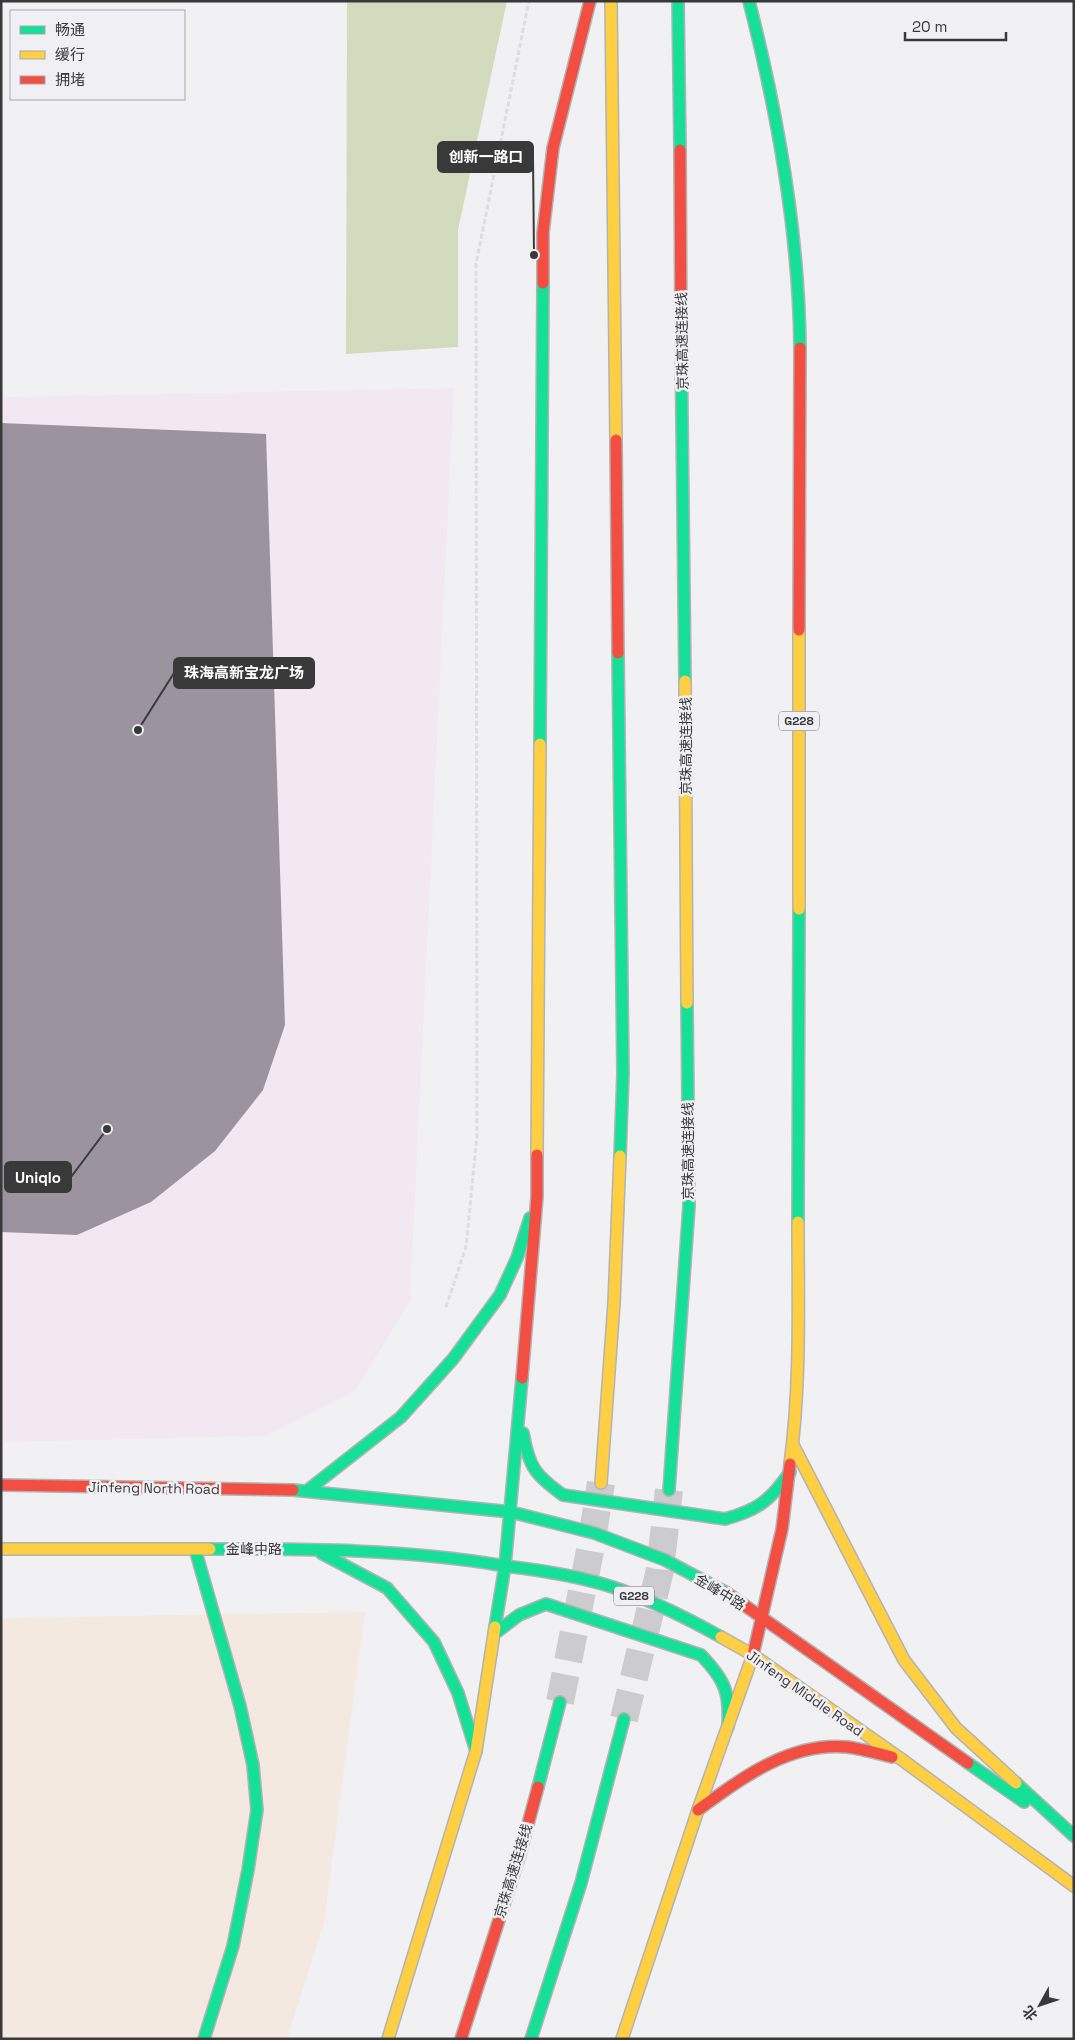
<svg xmlns="http://www.w3.org/2000/svg" width="1075" height="2040" viewBox="0 0 1075 2040" font-family="'Space Grotesk','Noto Sans SC',sans-serif">
	<style>
		.commercial { fill: #f2e8f1 }
		.industrial { fill: #f3e9e1 }
		.green { fill: #d3dbbe }
		.building { fill: #9b949f }
		.lines { fill: none; stroke-linecap: round; stroke-linejoin: round }
		.highway-tunnel { stroke: #ccccce; stroke-width: 28; stroke-dasharray: 28 14; stroke-linecap: butt }
		.fast-casing { stroke: #b2b3b4; stroke-width: 14 }
		.slow-casing { stroke: #b2b3b4; stroke-width: 14 }
		.jam-casing { stroke: #b2b3b4; stroke-width: 14 }
		.path { stroke: #ddddde; stroke-width: 3; stroke-dasharray: 5 2.5; stroke-linecap: butt }
		.fast { stroke: #16e098; stroke-width: 11 }
		.slow { stroke: #ffcf43; stroke-width: 11 }
		.jam { stroke: #f24e42; stroke-width: 11 }
		.labels { text-anchor: middle; stroke-width: 5; stroke-linejoin: round; paint-order: stroke }
		.shield { fill: #f0f0f4; stroke: #707072; stroke-width: 1 }
		.shield-label { font-size: 12px; font-weight: bold; fill: #39393a }
		.street-label { font-size: 14px; fill: #39393a; stroke: #f0f0f4 }
		.leader { fill: none; stroke: #39393a; stroke-width: 2 }
		.callout-dot { fill: #39393a; stroke: #f0f0f4; stroke-width: 2 }
		.callout { fill: #39393a; stroke: #39393a; stroke-width: 2 }
		.callout-label { font-size: 15px; text-anchor: middle; font-weight: bold; fill: #fff }
	</style>
	<rect width="100%" height="100%" fill="#f1f1f3"/>
	<!-- commercial -->
	<path class="commercial" d="M454,388L410,1301L355,1391L265,1436L1,1442V397Z"/>
	<!-- industrial -->
	<path class="industrial" d="M365,1612L324,1922L287,2039H1V1618Z"/>
	<!-- green -->
	<path class="green" d="M347,1H507L458,230V347L346,354Z"/>
	<!-- building -->
	<path class="building" d="M1,423L266,434L285,1025L263,1090L215,1151L151,1202L77,1235L1,1232Z"/>
	<g class="lines">
		<!-- highway-tunnel -->
		<path class="highway-tunnel" d="M560,1702L590,1551L601,1483
			M624,1719L660,1570L669,1490"/>
		<defs>
			<path id="fast" d="M678,1L680,150
				M749,1C778,115 799,231 800,348
				M681,333L685,681
				M618,653L623,1074L620,1156
				M540,744L543,283
				M798,1222L799,909
				M523,1433C529,1467 535,1475 563,1495L725,1519C758,1510 771,1500 790,1472
				M293,1490L511,1512L594,1533L665,1560L727,1593
				M308,1490L401,1417L453,1359L500,1295L517,1258L530,1218
				M669,1490L689,1206L687,1003
				M195,1549L240,1706L253,1765L257,1810L248,1870L233,1946L204,2039
				M210,1549C308,1549 408,1549 505,1566
				M321,1553L387,1588L434,1642L458,1693L476,1751
				M505,1566C539,1570 573,1575 606,1585C646,1597 685,1617 721,1637
				M495,1627L505,1566L522,1378
				M494,1634L519,1615L546,1604L701,1655C725,1680 730,1692 728,1727
				M968,1763L1024,1802
				M1016,1783L1074,1836
				M538,1787L560,1702
				M531,2039L581,1883L624,1719"/>
			<path id="slow" d="M611,1L616,440
				M685,681L687,1003
				M799,909V630
				M537,1155L540,744
				M793,1445L904,1660L956,1728L1016,1783
				M790,1464C801,1385 798,1302 798,1222
				M601,1483L614,1303L620,1156
				M1,1549H210
				M721,1637L753,1655L901,1759
				M901,1759L1074,1886
				M388,2039L476,1751L495,1627
				M622,2039L698,1810L753,1655"/>
			<path id="jam" d="M680,150L681,333
				M543,283V233L553,148L590,1
				M616,440L618,653
				M799,630L800,348
				M522,1378L537,1197V1155
				M1,1485L293,1490
				M727,1593L968,1763
				M753,1655L782,1529L790,1464
				M698,1810C742,1778 789,1742 847,1747C862,1749 877,1753 892,1757
				M461,2039L520,1854L538,1787"/>
		</defs>
		<!-- fast casing -->
		<use href="#fast" class="fast-casing"/>
		<!-- slow casing -->
		<use href="#slow" class="slow-casing"/>
		<!-- jam casing -->
		<use href="#jam" class="jam-casing"/>
		<!-- path -->
		<path class="path" d="M446,1307L466,1247L477,1135L476,264L529,1"/>
		<!-- fast -->
		<use href="#fast" class="fast"/>
		<!-- slow -->
		<use href="#slow" class="slow"/>
		<!-- jam -->
		<use href="#jam" class="jam"/>
	</g>
	<g class="labels">
		<!-- shield labels -->
		<g class="shield">
			<rect x="779" y="711.5" width="40" height="19" rx="4"/>
			<rect x="614" y="1586.5" width="40" height="19" rx="4"/>
		</g>
		<g class="shield-label">
			<text x="799" y="725">G228</text>
			<text x="634" y="1600">G228</text>
		</g>
		<!-- street labels -->
		<g class="street-label">
			<text transform="translate(682 341) rotate(-91)" y="5">京珠高速连接线</text>
			<text transform="translate(686 746) rotate(-90)" y="5">京珠高速连接线</text>
			<text transform="translate(688 1151) rotate(-90)" y="5">京珠高速连接线</text>
			<text transform="translate(154 1488) rotate(1)" y="5">Jinfeng North Road</text>
			<text x="254" y="1554">金峰中路</text>
			<text transform="translate(720 1592) rotate(31)" y="5">金峰中路</text>
			<text transform="translate(805 1693) rotate(35)" y="5">Jinfeng Middle Road</text>
			<text transform="translate(513 1871) rotate(-73)" y="5">京珠高速连接线</text>
		</g>
	</g>
	<!-- callouts -->
	<path class="leader" d="M534 255L533 157M138 730L174 673M107 1129L71 1177"/>
	<g class="callout-dot">
		<circle cx="534" cy="255" r="5"/>
		<circle cx="138" cy="730" r="5"/>
		<circle cx="107" cy="1129" r="5"/>
	</g>
	<g class="callout">
		<rect x="438" y="142" width="95" height="30" rx="5"/>
		<rect x="174" y="658" width="140" height="30" rx="5"/>
		<rect x="5" y="1162" width="66" height="30" rx="5"/>
	</g>
	<g class="callout-label">
		<text x="486" y="162">创新一路口</text>
		<text x="244" y="678">珠海高新宝龙广场</text>
		<text x="38" y="1183">Uniqlo</text>
	</g>
	<!-- border -->
	<rect width="1075" height="2040" fill="none" stroke="#39393a" stroke-width="5"/>
	<!-- legend -->
	<rect x="10" y="10" width="175" height="90" fill="#f0f0f4" stroke="#a7a7aa"/>
	<rect x="20" y="26" width="25" height="8" fill="#16e098" stroke="#a7a7aa"/>
	<text x="55" y="35" font-size="15" fill="#39393a">畅通</text>
	<rect x="20" y="51" width="25" height="8" fill="#ffcf43" stroke="#a7a7aa"/>
	<text x="55" y="60" font-size="15" fill="#39393a">缓行</text>
	<rect x="20" y="76" width="25" height="8" fill="#f24e42" stroke="#a7a7aa"/>
	<text x="55" y="85" font-size="15" fill="#39393a">拥堵</text>
	<!-- north arrow -->
	<g transform="translate(1040 2005) rotate(230)" stroke="#f0f0f4" stroke-width="4" paint-order="stroke">
	<path d="M0-4L9 19L0 12L-9 19Z" fill="#39393a"/>
	<text y="-8" font-size="14" font-weight="bold" text-anchor="middle" fill="#39393a">北</text>
	</g>
	<!-- scale -->
	<path d="M905 32v8h101v-8" fill="none" stroke="#39393a" stroke-width="2.5"/>
	<text x="912" y="32" font-size="15" fill="#39393a" stroke="#f0f0f4" stroke-width="4" paint-order="stroke">20 m</text>
</svg>
